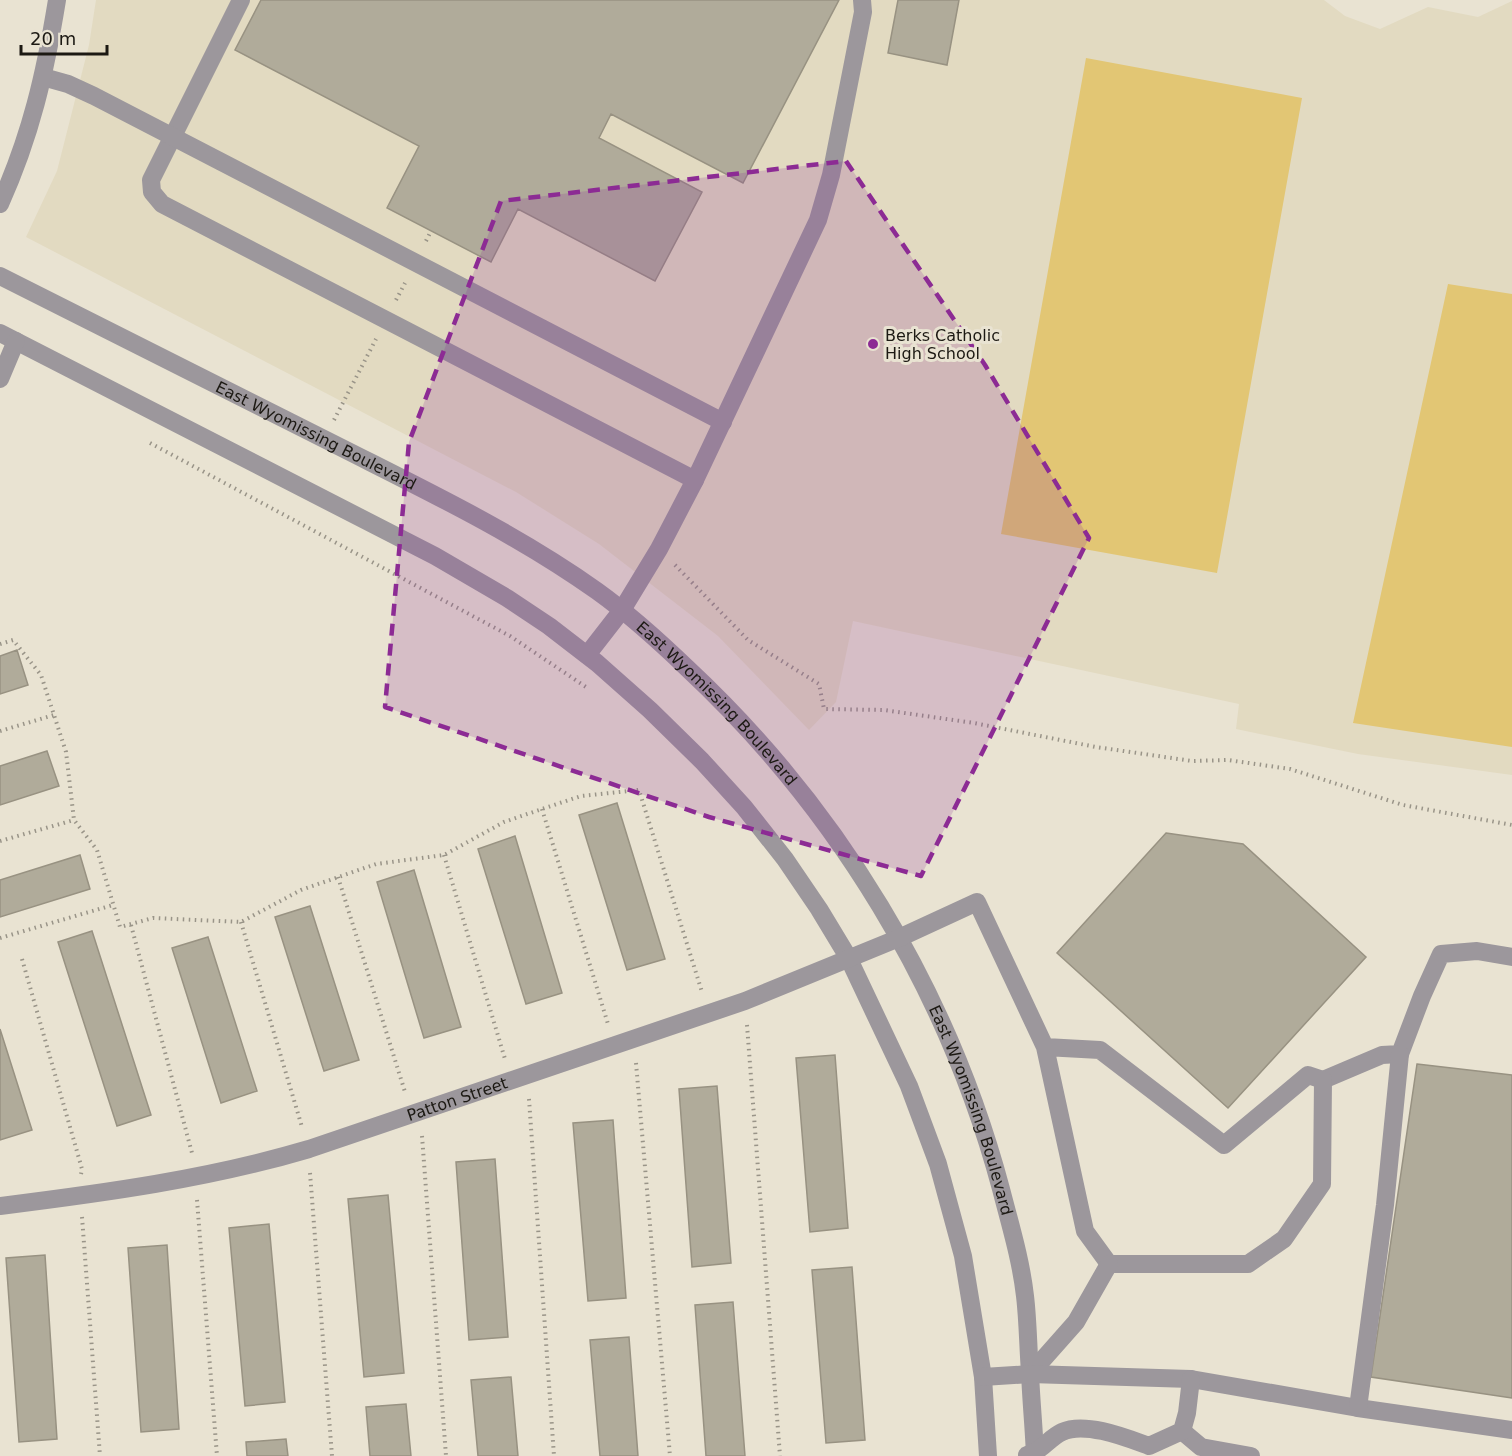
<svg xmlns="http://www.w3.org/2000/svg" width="1512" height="1456" viewBox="0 0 1512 1456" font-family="'DejaVu Sans',sans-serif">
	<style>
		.built { fill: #e2dac1 }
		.green { fill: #e2c674 }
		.building { fill: #b0ab9a; stroke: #989282; stroke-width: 1.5 }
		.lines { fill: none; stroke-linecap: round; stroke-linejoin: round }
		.path { stroke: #999488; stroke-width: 4; stroke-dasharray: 1.5 4.5; stroke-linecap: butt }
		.minor { stroke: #9c979c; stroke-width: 18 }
		.marked { fill: #8c2b94; fill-opacity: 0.2; stroke: #8c2b94; stroke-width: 4.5; stroke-dasharray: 12 8; stroke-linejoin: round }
		.poi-dot { fill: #8c2b94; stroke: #e9e3d2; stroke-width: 2 }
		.labels { text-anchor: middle; stroke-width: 6; stroke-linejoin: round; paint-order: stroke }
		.poi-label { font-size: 16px; fill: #1c1913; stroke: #e9e3d2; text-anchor: start }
		.street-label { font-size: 16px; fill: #1c1913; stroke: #e9e3d2 }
	</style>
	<rect width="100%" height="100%" fill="#e9e3d2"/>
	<!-- built -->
	<path class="built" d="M96,0H1324L1345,16L1380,29L1428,7L1478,17L1512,1V775L1358,754L1236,729L1239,704L853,621L836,702L809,730L718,636L599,544L516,492L26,237L57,171L89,45Z"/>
	<!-- green -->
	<path class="green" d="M1086,58L1302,98L1217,573L1001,534Z
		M1448,284L1512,294V747L1353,723Z"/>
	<!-- building -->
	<path class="building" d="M261,0H839L743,183L611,114L599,138L702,192L655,281L518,209L491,262L387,208L419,146L235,50Z
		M898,0H959L947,65L888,53Z
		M17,650L28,685L0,694V656Z
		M47,751L59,786L0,805V766Z
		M617,803L665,959L627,970L579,815Z
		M1166,833L1243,844L1366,957L1228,1108L1057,953Z
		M515,836L562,993L526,1004L478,849Z
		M80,855L90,889L0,917V880Z
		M414,870L461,1027L424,1038L377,882Z
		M310,906L359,1060L324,1071L275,917Z
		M92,931L151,1115L117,1126L58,942Z
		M208,937L257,1091L221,1103L172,948Z
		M0,1029L32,1130L0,1140Z
		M835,1055L848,1228L810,1232L796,1058Z
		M1417,1064L1512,1075V1398L1371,1377Z
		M717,1086L731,1263L692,1267L679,1089Z
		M613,1120L626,1298L588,1301L573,1123Z
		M495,1159L508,1337L469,1340L456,1162Z
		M388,1195L404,1373L364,1377L348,1199Z
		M269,1224L285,1402L245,1406L229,1228Z
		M167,1245L179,1429L141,1432L128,1248Z
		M45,1255L57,1439L19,1442L6,1258Z
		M852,1267L865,1440L826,1443L812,1270Z
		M733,1302L745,1456H706L695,1305Z
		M629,1337L638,1456H600L590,1340Z
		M511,1377L518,1456H478L471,1380Z
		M406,1404L411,1456H370L366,1407Z
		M286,1439L288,1456H247L246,1442Z"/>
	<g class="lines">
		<!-- path -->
		<path class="path" d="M426,241L431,231
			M396,300L405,283
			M334,420L376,339
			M150,443L510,636L586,687
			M675,565L748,640L819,684L824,709L884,710L974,723L1096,747L1192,761L1228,760L1290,769L1403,805L1512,825
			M0,644L13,640L41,675L66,752L74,820L97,850L120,927L153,918L241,922L301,890L376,864L444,855L504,822L542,809L581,796L639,790L702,992
			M0,731L54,715
			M542,809L608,1024
			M0,841L74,820
			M444,855L505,1059
			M338,877L405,1092
			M241,922L302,1127
			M131,925L192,1153
			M0,938L113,905
			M22,959L82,1169L81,1174
			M747,1025L780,1456
			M636,1063L670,1456
			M529,1099L554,1456
			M422,1136L446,1456
			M310,1173L332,1456
			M197,1200L217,1456
			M82,1217L100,1456"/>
		<!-- minor -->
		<g class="minor">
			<path d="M241,0L151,180L152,192L162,204L695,480"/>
			<path d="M43,77L68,84L94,96L723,422"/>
			<path d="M0,204C31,135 45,74 57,0"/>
			<path id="s1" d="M0,276C113,333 226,390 340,447C427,491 517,534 597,591C629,614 659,641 687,668C837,808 948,990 1001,1189C1010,1224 1021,1260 1025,1296C1028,1321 1028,1347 1030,1372C1031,1400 1034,1428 1035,1456"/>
			<path d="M0,333L435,556L507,598L549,626L597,663L650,710L702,761L744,807L785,859L819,909L848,957L909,1086L938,1164L963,1256L983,1377L988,1456"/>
			<path d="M0,379L16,341"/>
			<path d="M587,655L622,610L659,549L695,480L818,220L831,175L863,12L862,0"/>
			<path d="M1323,1080L1382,1055L1400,1054L1422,996L1441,954L1477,951L1512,957"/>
			<path id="s2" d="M0,1206C104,1193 208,1179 309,1149L745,1001L899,938L977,902L1045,1047L1085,1231L1109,1264H1248L1284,1239L1322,1184L1323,1080L1308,1075L1224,1145L1100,1050L1045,1047"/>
			<path d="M1030,1374L1076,1322L1109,1264"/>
			<path d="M983,1377L1030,1374L1191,1379L1358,1408L1512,1430"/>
			<path d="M1358,1408L1385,1205L1400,1054"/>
			<path d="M1182,1431L1201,1447L1251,1456"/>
			<path d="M1027,1455C1042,1451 1049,1438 1062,1432C1085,1421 1127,1438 1149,1446L1182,1431L1187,1413L1191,1379"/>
		</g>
	</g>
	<!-- marked area -->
	<path class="marked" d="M846,161L985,365L1089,538L921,876L709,817L385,707L409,442L501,201Z"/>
	<!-- markers -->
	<circle class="poi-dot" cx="873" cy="344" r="6"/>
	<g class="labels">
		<!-- poi labels -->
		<g class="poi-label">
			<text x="885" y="341">Berks Catholic<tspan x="885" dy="18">High School</tspan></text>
		</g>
		<!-- street labels -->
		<g class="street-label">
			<text dy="6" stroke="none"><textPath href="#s1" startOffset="354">East Wyomissing Boulevard</textPath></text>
			<text dy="6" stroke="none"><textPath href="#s1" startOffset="840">East Wyomissing Boulevard</textPath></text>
			<text dy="6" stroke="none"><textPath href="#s2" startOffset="471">Patton Street</textPath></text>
			<text dy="6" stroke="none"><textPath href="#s1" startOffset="1326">East Wyomissing Boulevard</textPath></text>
		</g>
	</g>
	<!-- scale -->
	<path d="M21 45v9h86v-9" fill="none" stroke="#1c1913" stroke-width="3"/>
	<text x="30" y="45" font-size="18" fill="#1c1913" stroke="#e9e3d2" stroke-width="4.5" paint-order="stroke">20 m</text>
</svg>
